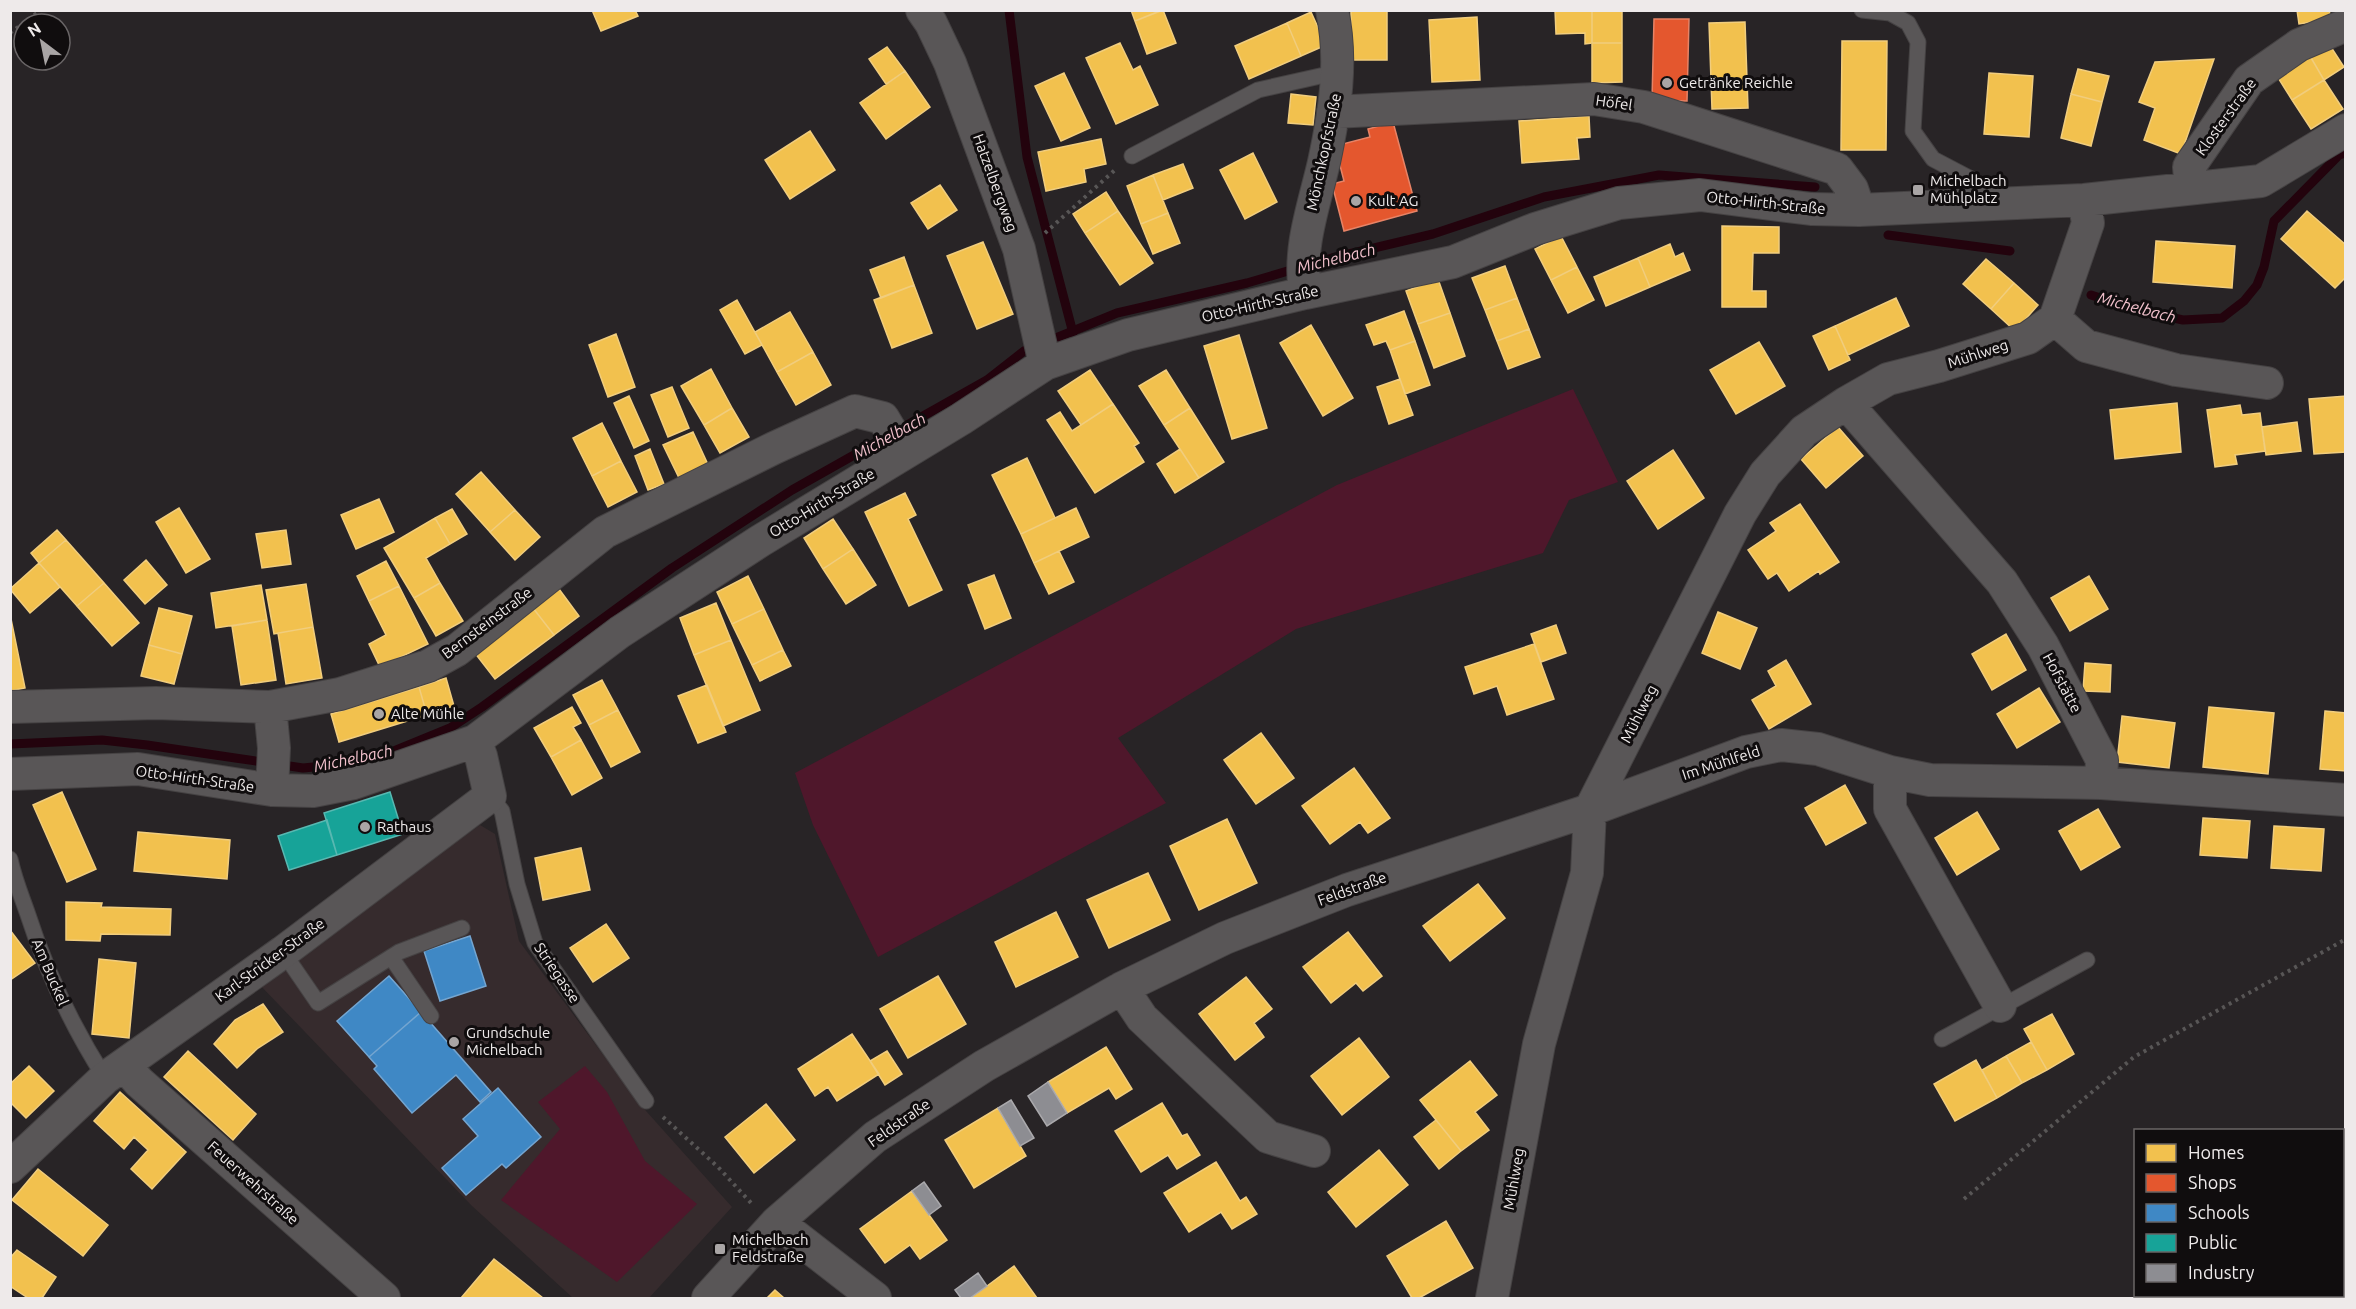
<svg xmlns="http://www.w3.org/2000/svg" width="2356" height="1309" viewBox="0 0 2356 1309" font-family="Ubuntu,sans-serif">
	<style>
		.built { fill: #362b2d }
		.green { fill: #4f172b }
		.homes { fill: #f2c14e; stroke: #f1cd7d; stroke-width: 1.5 }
		.shops { fill: #e4572e; stroke: #e78366; stroke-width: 1.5 }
		.schools { fill: #3f88c5; stroke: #74a5d0; stroke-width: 1.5 }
		.public { fill: #17a398; stroke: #58b8b1; stroke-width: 1.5 }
		.industry { fill: #8d8d92; stroke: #aaa9ac; stroke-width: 1.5 }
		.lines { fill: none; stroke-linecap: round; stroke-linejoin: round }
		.stream { stroke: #23030d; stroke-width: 9 }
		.lane-casing { stroke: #454243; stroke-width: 17 }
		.street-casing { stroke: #454243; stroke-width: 34 }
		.path { stroke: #585656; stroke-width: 4; stroke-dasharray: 3 4.5; stroke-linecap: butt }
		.lane { stroke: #595657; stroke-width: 15 }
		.street { stroke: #595657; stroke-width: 32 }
		.poi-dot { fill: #a9a5a5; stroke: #100d0e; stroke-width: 2 }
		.labels { text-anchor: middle; stroke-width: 6; stroke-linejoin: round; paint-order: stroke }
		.poi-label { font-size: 15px; fill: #eeeaea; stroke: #100d0e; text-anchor: start }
		.street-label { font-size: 15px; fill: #eeeaea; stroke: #100d0e }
		.water-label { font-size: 16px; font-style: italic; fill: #f3c2cd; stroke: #100d0e }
	</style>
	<rect width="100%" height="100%" fill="#282426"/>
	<!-- built -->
	<path class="built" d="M480,825L495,834L519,941L638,1102L732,1207L649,1298H573L472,1206L258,983Z"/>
	<!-- green -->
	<path class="green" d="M1573,389L1618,482L1569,500L1543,553L1296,629L1118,738L1166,803L878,957L813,825L795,773L1337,485Z
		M585,1066L607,1092L645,1161L697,1204L617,1282L501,1200L560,1129L538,1102Z"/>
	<!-- homes -->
	<path class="homes" d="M592,10H635L638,16L601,31Z
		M1131,10H1162L1135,21Z
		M1163,10L1176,43L1147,54L1135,21Z
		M1351,10H1387V60H1351Z
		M1555,10H1592V43L1585,44V33L1556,34Z
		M1592,10H1622V43H1592Z
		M2297,10H2329L2331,19L2299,24Z
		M1311,12L1326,45L1301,56L1287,23Z
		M1477,17L1480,80L1432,82L1429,20Z
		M1745,22L1748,108L1712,109L1709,23Z
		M1287,23L1301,56L1249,79L1235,46Z
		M1842,41H1887L1886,150H1841Z
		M1120,43L1133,70L1140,66L1158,105L1116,124L1086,58Z
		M1592,43H1622V82L1592,83Z
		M2329,44L2344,67L2324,80L2310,56Z
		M887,47L905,71L886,84L869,59Z
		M2310,56L2324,80L2292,100L2277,76Z
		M2214,59L2181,154L2144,140L2155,108L2139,102L2155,62Z
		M2078,69L2109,76L2102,102L2071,94Z
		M905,71L930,107L886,139L860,103Z
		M1064,73L1090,128L1061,141L1035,86Z
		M1989,73L2033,76L2029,137L1984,134Z
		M2324,80L2343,109L2311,129L2292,100Z
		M1291,94L1316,97L1313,125L1288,123Z
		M2071,94L2102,102L2091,146L2061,138Z
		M1589,116L1590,137L1577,138L1579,159L1522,163L1519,121Z
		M810,131L835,170L790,199L765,160Z
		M1101,139L1106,164L1084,169L1086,182L1046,191L1038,152Z
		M1253,153L1277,202L1245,219L1220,170Z
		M1183,164L1193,188L1163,200L1153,175Z
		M1153,175L1168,213L1141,224L1127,186Z
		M940,185L957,210L928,229L911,203Z
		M1106,192L1118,211L1085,233L1073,214Z
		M1118,211L1153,263L1120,285L1085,233Z
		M2307,211L2346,245V277L2335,288L2281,239Z
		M1168,213L1180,243L1153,254L1141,224Z
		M1722,226L1779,227V253H1753L1752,291H1766V307H1722Z
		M1561,236L1577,267L1551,280L1535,249Z
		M2156,241L2235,246L2232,288L2153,282Z
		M983,242L1013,314L977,329L947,256Z
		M1670,244L1675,257L1683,253L1690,270L1650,287L1638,258Z
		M904,257L914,285L881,298L870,270Z
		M1638,258L1650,287L1606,306L1594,277Z
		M1986,259L2014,283L1991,309L1963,284Z
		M1505,266L1517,298L1485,310L1472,278Z
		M1577,267L1594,300L1568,313L1551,280Z
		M1438,279L1450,313L1418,324L1406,291Z
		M2014,283L2038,305L2015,331L1991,309Z
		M914,285L932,333L892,348L874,300Z
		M1517,298L1529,329L1497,341L1485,310Z
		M1896,298L1909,326L1848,355L1835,326Z
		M737,300L762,345L745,354L720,310Z
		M1404,311L1415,341L1390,350L1386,341L1374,345L1366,325Z
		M790,312L813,352L777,372L755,332Z
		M1450,313L1465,356L1434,368L1418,324Z
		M1311,325L1353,398L1323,416L1280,343Z
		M1835,326L1850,360L1829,370L1813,336Z
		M1529,329L1540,357L1508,369L1497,341Z
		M616,334L635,387L608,397L589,345Z
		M1239,335L1267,428L1232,439L1204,346Z
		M1415,341L1430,385L1405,394L1390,350Z
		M1759,342L1785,386L1736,414L1710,370Z
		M813,352L831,385L796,405L777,372Z
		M711,369L732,408L704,425L681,386Z
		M1090,370L1113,404L1081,425L1058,391Z
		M1166,370L1190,408L1164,425L1139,386Z
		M1400,379L1413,415L1389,424L1377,387Z
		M672,387L689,428L668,437L651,395Z
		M629,396L649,441L634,448L614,403Z
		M2346,396V452L2314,454L2309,399Z
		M2177,403L2181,452L2115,459L2110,410Z
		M1113,404L1139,443L1134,446L1144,462L1095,493L1047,420L1060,412L1072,431Z
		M2240,405L2242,415L2260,413L2265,451L2235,455L2237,464L2215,467L2207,410Z
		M732,408L749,437L720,453L704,425Z
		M1190,408L1224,462L1199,478L1164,425Z
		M2297,422L2301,451L2266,455L2262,427Z
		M602,423L621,461L592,476L573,438Z
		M1838,427L1863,456L1826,488L1801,459Z
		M693,432L710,469L681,482L663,445Z
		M650,449L664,484L648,490L635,456Z
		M1180,449L1199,478L1175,493L1157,464Z
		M1673,450L1704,498L1658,529L1627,481Z
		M1027,458L1055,518L1021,534L992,475Z
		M621,461L637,492L608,507L592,476Z
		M481,472L515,510L490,532L456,494Z
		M905,493L916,515L908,519L942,590L909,606L865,512Z
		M379,499L394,532L356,549L341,515Z
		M1800,504L1839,562L1820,574L1819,571L1789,591L1777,573L1768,579L1748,550L1776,531L1770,523Z
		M179,508L210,559L186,573L156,522Z
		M1076,508L1089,537L1034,563L1021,534Z
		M452,509L467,534L450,544L435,518Z
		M515,510L540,537L515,560L490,532Z
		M435,518L450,544L426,558L440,583L414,598L384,548Z
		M833,519L853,549L823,569L804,538Z
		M57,530L66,540L39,563L31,553Z
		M286,530L291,564L262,568L256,534Z
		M66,540L104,583L77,606L39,563Z
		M853,549L876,585L846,604L823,569Z
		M1059,551L1074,582L1049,594L1034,563Z
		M146,560L167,585L145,604L124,580Z
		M386,561L399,586L369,601L357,576Z
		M39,563L60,587L30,613L10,589Z
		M994,575L1011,618L985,629L968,585Z
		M748,576L764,609L732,624L717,592Z
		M2089,576L2108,609L2070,631L2051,598Z
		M104,583L139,623L112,646L77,606Z
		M440,583L463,621L436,636L414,598Z
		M306,584L313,627L274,634L266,590Z
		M261,585L267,620L216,628L211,593Z
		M399,586L428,644L380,667L369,644L386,635L369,601Z
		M559,589L579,616L554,635L533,608Z
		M716,603L731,640L694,655L680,618Z
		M159,608L192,616L182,654L149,645Z
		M533,608L554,635L495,679L474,652Z
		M764,609L783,650L752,665L732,624Z
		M1718,612L1757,628L1740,669L1702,653Z
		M10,614L25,688L10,691Z
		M267,620L276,680L241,685L232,626Z
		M1556,625L1566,653L1541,662L1531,634Z
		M313,627L322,678L286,684L278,633Z
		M2006,634L2026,670L1992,690L1972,654Z
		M731,640L760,710L723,726L694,655Z
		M1534,644L1554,699L1507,715L1497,686L1474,694L1465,667Z
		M149,645L182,654L174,684L141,676Z
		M783,650L791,666L760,681L752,665Z
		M1786,660L1811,704L1769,729L1752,700L1776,686L1768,671Z
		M2085,663L2111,665L2110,692L2083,691Z
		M446,678L454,706L427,715L419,687Z
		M602,680L618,710L589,725L573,695Z
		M707,685L726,732L698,743L678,696Z
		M419,687L427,715L339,742L331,714Z
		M2039,688L2060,722L2017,748L1997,714Z
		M572,707L581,723L573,727L581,740L551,757L534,728Z
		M2209,707L2274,713L2268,774L2203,767Z
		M618,710L640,752L611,767L589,725Z
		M2325,711L2346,713V771L2320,769Z
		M2122,716L2175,723L2169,768L2117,762Z
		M1261,733L1294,778L1256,804L1224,760Z
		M581,740L602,778L572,795L551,757Z
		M1354,768L1390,818L1368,833L1360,822L1330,844L1302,806Z
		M1845,785L1866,823L1826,845L1805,808Z
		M62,792L96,869L67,882L33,805Z
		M2098,809L2120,847L2081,870L2059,831Z
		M1977,812L1999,849L1957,875L1935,838Z
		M2203,818L2250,821L2247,858L2200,855Z
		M1227,819L1257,883L1199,910L1170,846Z
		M2274,826L2324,829L2321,871L2271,868Z
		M138,832L230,840L227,879L134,871Z
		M581,848L590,890L543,900L535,858Z
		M1148,873L1170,920L1109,948L1087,900Z
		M1478,884L1505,918L1450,961L1423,926Z
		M66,902L102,903L101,907L171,909L170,935L101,934L100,941L66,940Z
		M1056,912L1078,957L1016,987L995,942Z
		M606,924L629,958L593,982L570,948Z
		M10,930L35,963L10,980Z
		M1348,932L1382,976L1363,991L1356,983L1331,1003L1303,967Z
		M99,959L136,963L129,1038L92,1034Z
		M938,976L966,1024L908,1058L880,1009Z
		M1246,977L1272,1009L1254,1023L1264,1037L1235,1060L1199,1014Z
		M263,1004L283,1032L258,1048L237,1068L214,1044L235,1020Z
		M2052,1014L2074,1054L2047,1070L2024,1029Z
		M852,1034L879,1074L837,1101L828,1087L815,1096L798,1069Z
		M1359,1038L1389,1077L1342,1115L1311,1076Z
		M2031,1042L2047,1070L2022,1083L2006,1056Z
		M1106,1047L1132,1089L1116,1099L1109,1088L1067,1113L1048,1082Z
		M188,1051L256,1114L233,1140L164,1077Z
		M887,1051L902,1074L885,1085L870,1061Z
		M2006,1056L2022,1083L1997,1098L1982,1070Z
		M1976,1060L1997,1098L1955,1121L1934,1084Z
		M1470,1061L1497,1095L1475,1112L1489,1130L1461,1151L1420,1100Z
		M29,1066L54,1091L26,1118L10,1102V1084Z
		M120,1092L186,1152L152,1189L131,1169L148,1150L134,1137L124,1149L94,1121Z
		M1162,1103L1182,1136L1187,1134L1200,1155L1177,1169L1168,1155L1141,1172L1115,1131Z
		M766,1104L795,1140L754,1173L725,1137Z
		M998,1108L1026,1156L974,1188L945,1140Z
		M1436,1120L1461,1151L1439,1169L1414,1137Z
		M1379,1150L1408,1185L1356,1227L1328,1192Z
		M1216,1162L1240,1201L1246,1197L1257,1214L1232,1229L1221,1212L1189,1232L1164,1193Z
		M38,1169L108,1225L83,1256L12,1200Z
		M912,1191L947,1240L920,1259L910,1245L885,1263L860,1229Z
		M1446,1221L1473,1268L1419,1298H1412L1387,1256Z
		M17,1250L56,1277L42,1298H28L10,1286V1258Z
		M494,1259L543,1298H461Z
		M1014,1266L1037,1298H970L987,1286Z
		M775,1290L784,1298H767Z"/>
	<!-- shops -->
	<path class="shops" d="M1654,19H1689L1687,101L1652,100Z
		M1393,122L1417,211L1344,231L1332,184L1344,181L1335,146L1370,137L1368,129Z"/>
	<!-- schools -->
	<path class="schools" d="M470,936L486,986L440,1001L424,951Z
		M389,976L421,1012L369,1057L337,1021Z
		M421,1012L491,1092L480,1102L456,1075L412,1113L374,1069L377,1066L369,1057Z
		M498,1088L541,1137L506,1168L502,1164L466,1195L442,1168L478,1136L463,1119Z"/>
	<!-- public -->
	<path class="public" d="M390,792L403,834L337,855L324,813Z
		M327,820L337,855L289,870L278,836Z"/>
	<!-- industry -->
	<path class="industry" d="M1048,1082L1067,1113L1047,1126L1028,1096Z
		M1011,1100L1034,1138L1020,1146L998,1108Z
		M924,1182L941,1206L929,1215L912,1191Z
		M978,1273L987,1286L970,1298H961L955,1290Z"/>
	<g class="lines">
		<!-- stream -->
		<path class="stream" d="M1009,10L1027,157L1073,333
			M1888,235L2010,251
			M2091,295L2141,311L2183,320L2222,318L2244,301L2257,285L2264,267L2274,221L2339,155L2346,153
			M10,744L102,740L147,745L303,768L345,764L389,753L450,728L482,707L672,568L792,490L987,380L1024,351L1117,313L1247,283L1332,258L1433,234L1544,197L1659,175L1815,187"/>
		<defs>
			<path id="lane" d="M1862,10L1890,13L1908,23L1918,42L1913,131L1933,159L1973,180L1980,204
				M1132,156L1258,90L1338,72
				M490,796L502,811L517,884L535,943L646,1101
				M10,859C14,878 21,895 27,912C46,971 72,1026 105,1078
				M283,952L318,1003L399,952L462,928
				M391,957L431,1016
				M1942,1039L2087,960"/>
			<path id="street" d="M922,10L931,23L950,63L1019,249L1045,364
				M1333,112L1594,99L1644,107L1837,169L1852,189L1859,210
				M2191,188L2189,167L2249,80L2299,45L2346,25
				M1305,293C1298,247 1314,206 1324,162C1335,111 1343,61 1332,10
				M2055,319L2086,346L2176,370L2267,383
				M1846,403L2002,582L2043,646L2102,760L2101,783
				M10,707L156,703L270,707L340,694L428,666L457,650L605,532L774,448L855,411L883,418L904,453
				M270,707L274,748L272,790
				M10,774L138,769L272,790L313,791L354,783L475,741L620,632L760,541L961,419L1045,364L1128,335L1305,293L1453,262L1535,229L1619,203L1700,195L1811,209L1859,210L2084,200L2261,181L2346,130
				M1122,988L1142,1018L1268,1137L1314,1151
				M2000,1006L1890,809V772L1930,780L2101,783L2346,800
				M124,1065L139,1082L384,1298
				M10,1167L105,1078L283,952L490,796L481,756L475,741
				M777,1222L875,1298
				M708,1298L777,1222L875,1137L984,1066L1122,988L1225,938L1347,890L1590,810L1746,752L1781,745L1818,749L1890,772
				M1492,1298L1539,1044L1587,873L1590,810L1740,514L1765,474L1804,431L1846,403L1888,379L1939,366L2028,338L2055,319L2088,223L2084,200"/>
		</defs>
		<!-- lane casing -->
		<use href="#lane" class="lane-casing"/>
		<!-- street casing -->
		<use href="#street" class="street-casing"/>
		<!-- path -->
		<path class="path" d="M10,33L41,10
			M1045,233L1115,170
			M663,1117L718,1167L752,1204
			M1964,1199L2134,1057L2346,939"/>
		<!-- lane -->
		<use href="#lane" class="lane"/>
		<!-- street -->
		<use href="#street" class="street"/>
	</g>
	<!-- markers -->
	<g class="poi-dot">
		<circle cx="1667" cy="83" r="6"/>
		<rect x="1912" y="184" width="12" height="12" rx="3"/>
		<circle cx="1356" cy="201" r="6"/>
		<circle cx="379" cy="714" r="6"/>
		<circle cx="365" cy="827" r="6"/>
		<circle cx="454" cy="1042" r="6"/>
		<rect x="714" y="1243" width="12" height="12" rx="3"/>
	</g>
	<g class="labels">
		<!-- poi labels -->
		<g class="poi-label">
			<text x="1679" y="88">Getränke Reichle</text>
			<text x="1930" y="186">Michelbach<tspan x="1930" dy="17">Mühlplatz</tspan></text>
			<text x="1368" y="206">Kult AG</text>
			<text x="391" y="719">Alte Mühle</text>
			<text x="377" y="832">Rathaus</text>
			<text x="466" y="1038">Grundschule<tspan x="466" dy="17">Michelbach</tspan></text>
			<text x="732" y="1245">Michelbach<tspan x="732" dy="17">Feldstraße</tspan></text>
		</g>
		<!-- street labels -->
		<g class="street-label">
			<text transform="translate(1614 103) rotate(8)" y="5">Höfel</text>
			<text transform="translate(2226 117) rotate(-54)" y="5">Klosterstraße</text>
			<text transform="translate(1324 152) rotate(-78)" y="5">Mönchkopfstraße</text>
			<text transform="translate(995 183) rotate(70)" y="5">Hatzelbergweg</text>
			<text transform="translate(1766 203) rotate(6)" y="5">Otto-Hirth-Straße</text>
			<text transform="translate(1260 304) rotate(-13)" y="5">Otto-Hirth-Straße</text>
			<text transform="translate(1978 354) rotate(-18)" y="5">Mühlweg</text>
			<text transform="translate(822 503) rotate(-31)" y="5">Otto-Hirth-Straße</text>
			<text transform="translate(487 623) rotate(-37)" y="5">Bernsteinstraße</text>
			<text transform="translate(2062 683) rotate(62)" y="5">Hofstätte</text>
			<text transform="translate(1639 714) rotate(-63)" y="5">Mühlweg</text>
			<text transform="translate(1721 763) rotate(-18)" y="5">Im Mühlfeld</text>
			<text transform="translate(195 779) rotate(8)" y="5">Otto-Hirth-Straße</text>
			<text transform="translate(1352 889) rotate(-20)" y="5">Feldstraße</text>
			<text transform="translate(270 960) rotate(-36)" y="5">Karl-Stricker-Straße</text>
			<text transform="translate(50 972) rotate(67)" y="5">Am Buckel</text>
			<text transform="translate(557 973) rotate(56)" y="5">Striegasse</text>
			<text transform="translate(899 1123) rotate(-35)" y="5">Feldstraße</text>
			<text transform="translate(1514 1179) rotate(-80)" y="5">Mühlweg</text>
			<text transform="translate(253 1183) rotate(42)" y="5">Feuerwehrstraße</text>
		</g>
		<!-- water labels -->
		<g class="water-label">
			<text transform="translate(1336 258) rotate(-14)" y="6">Michelbach</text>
			<text transform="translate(2137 307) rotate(15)" y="6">Michelbach</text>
			<text transform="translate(889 436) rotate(-29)" y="6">Michelbach</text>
			<text transform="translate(353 758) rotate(-12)" y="6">Michelbach</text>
		</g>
	</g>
	<!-- border -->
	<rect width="2356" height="1309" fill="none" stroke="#eeeaea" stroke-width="24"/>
	<!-- legend -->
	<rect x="2134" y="1129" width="210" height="168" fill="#100d0e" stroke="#696566" stroke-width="1.5"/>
	<rect x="2146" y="1144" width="30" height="18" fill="#f2c14e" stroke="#696566" stroke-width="1.5"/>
	<text x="2188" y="1159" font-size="18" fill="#eeeaea">Homes</text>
	<rect x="2146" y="1174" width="30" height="18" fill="#e4572e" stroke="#696566" stroke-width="1.5"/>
	<text x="2188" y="1189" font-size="18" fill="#eeeaea">Shops</text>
	<rect x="2146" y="1204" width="30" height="18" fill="#3f88c5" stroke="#696566" stroke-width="1.5"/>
	<text x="2188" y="1219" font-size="18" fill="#eeeaea">Schools</text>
	<rect x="2146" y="1234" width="30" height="18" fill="#17a398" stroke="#696566" stroke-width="1.5"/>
	<text x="2188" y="1249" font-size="18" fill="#eeeaea">Public</text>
	<rect x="2146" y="1264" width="30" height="18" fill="#8d8d92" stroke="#696566" stroke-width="1.5"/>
	<text x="2188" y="1279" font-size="18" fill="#eeeaea">Industry</text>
	<!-- north arrow -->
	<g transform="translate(42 42) rotate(328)"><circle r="28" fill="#100d0e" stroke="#696566" stroke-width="1.5"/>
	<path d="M0-4.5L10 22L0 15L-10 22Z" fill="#a9a5a5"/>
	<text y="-9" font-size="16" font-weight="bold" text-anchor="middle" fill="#eeeaea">N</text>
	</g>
</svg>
